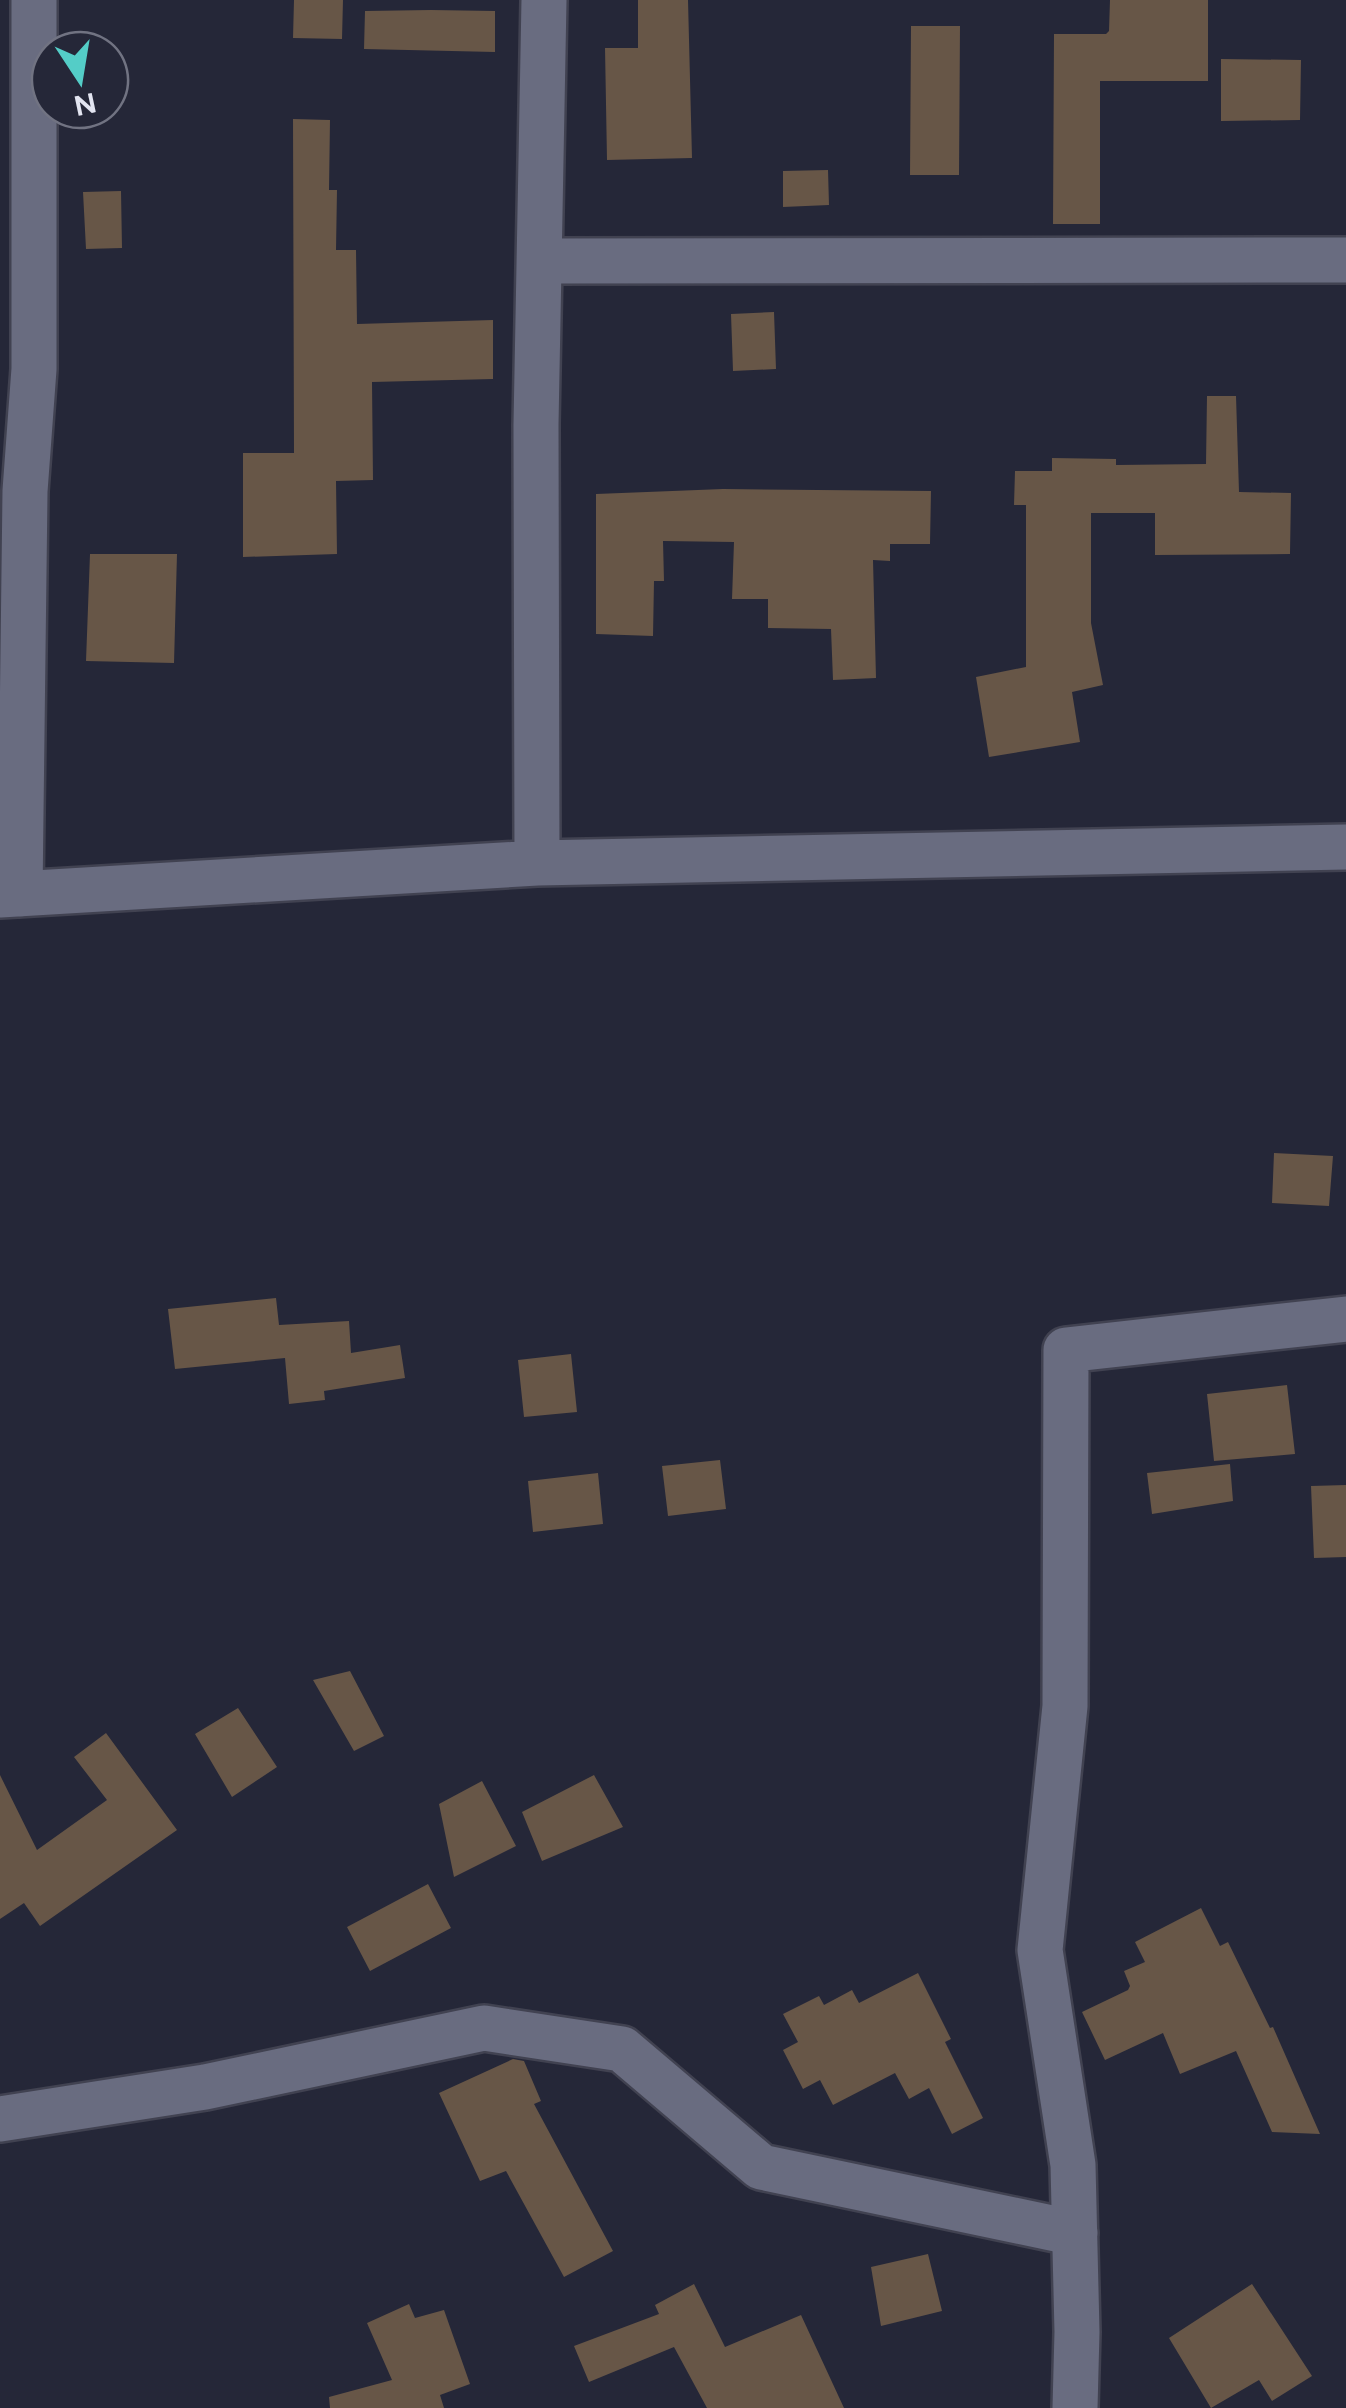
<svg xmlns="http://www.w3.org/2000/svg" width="1346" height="2408" viewBox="0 0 1346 2408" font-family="Figtree,sans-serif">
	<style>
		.building { fill: #675647 }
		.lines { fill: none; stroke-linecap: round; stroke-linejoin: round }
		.minor-casing { stroke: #414251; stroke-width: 50 }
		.minor { stroke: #696c80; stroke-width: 45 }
	</style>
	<rect width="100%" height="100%" fill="#252738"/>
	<!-- building -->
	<path class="building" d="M294,0H343L342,39L293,38Z
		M638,0H688L692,158L607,160L605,48H638Z
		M1110,0H1208V81H1100V224H1053L1054,34H1106L1109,31Z
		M431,10L495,11V52L364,49L365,11Z
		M911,26H960L959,175H910Z
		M1221,59L1301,60L1300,120L1221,121Z
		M293,119L330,120L329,190H337L336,250H356L357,324L493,320V379L372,382L373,480L336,481L337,554L243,557V453H294Z
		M828,170L829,205L783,207V171Z
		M121,191L122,248L86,249L83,192Z
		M774,312L776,369L733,371L731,314Z
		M1207,396H1236L1239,492L1291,493L1290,554L1155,555V513H1091V623L1103,685L1072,692L1080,742L989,757L976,677L1026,667V505H1014L1015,471H1052V458L1116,459V465L1206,464Z
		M723,489L931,491L930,544H890V561L873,560L876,678L833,680L831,629L768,628V599H732L734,542L663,541L664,581H654L653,636L596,634V494Z
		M90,554H177L174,663L86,661Z
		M1274,1153L1333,1156L1329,1206L1272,1203Z
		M276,1298L279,1325L349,1321L351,1353L400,1345L405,1378L324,1391L325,1400L289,1404L285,1358L175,1369L168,1309Z
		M571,1354L577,1412L524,1417L518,1360Z
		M1287,1385L1295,1454L1214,1461L1207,1394Z
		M720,1460L726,1509L668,1516L662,1466Z
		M1230,1464L1233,1501L1152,1514L1147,1473Z
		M598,1473L603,1524L533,1532L528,1481Z
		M1346,1485V1557L1314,1558L1311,1486Z
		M350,1671L384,1736L354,1751L313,1680Z
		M238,1708L277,1767L232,1797L195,1734Z
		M106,1733L177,1830L40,1926L24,1903L0,1919V1775L37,1850L107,1800L74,1757Z
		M594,1775L623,1827L542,1861L522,1812Z
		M482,1781L516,1846L454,1877L439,1804Z
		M428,1884L451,1928L370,1971L347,1927Z
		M1201,1908L1220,1946L1228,1942L1270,2028L1273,2027L1320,2134L1272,2132L1236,2051L1180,2074L1163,2033L1105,2060L1082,2012L1128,1990L1130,1986L1124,1971L1145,1962L1135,1942Z
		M918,1973L951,2039L945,2042L983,2118L952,2134L929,2088L909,2099L895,2073L833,2105L820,2080L803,2089L783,2050L798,2042L783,2014L819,1996L824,2005L852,1990L859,2003Z
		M513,2059L524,2061L541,2101L534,2104L613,2251L564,2277L506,2171L480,2181L439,2093Z
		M928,2254L942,2311L881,2326L871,2267Z
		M694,2284L725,2347L801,2315L844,2408H707L674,2347L589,2382L574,2346L659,2314L655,2305Z
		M1252,2284L1312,2376L1272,2401L1259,2380L1211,2408L1169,2338Z
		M409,2304L415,2318L444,2310L470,2384L440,2395L444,2408H330L329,2397L392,2380L367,2323Z"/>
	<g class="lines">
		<defs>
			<path id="minor" d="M540,261L1346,260
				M537,863L536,425L544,0
				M20,894L25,491L34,369V0
				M0,895L537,863L1346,847
				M0,2119L205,2087L484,2028L622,2049L761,2167L1075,2233
				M1075,2408L1077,2332L1073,2165L1040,1950L1065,1706L1066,1350L1346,1319"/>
		</defs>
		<!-- minor casing -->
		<use href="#minor" class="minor-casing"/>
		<!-- minor -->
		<use href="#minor" class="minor"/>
	</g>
	<!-- north arrow -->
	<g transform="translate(80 80) rotate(168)"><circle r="48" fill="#252738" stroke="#717382" stroke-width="2.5"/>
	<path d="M0-8L18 38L0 25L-18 38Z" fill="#54cdc7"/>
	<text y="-15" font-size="28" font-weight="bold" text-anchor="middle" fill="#e3e5f1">N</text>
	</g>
</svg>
